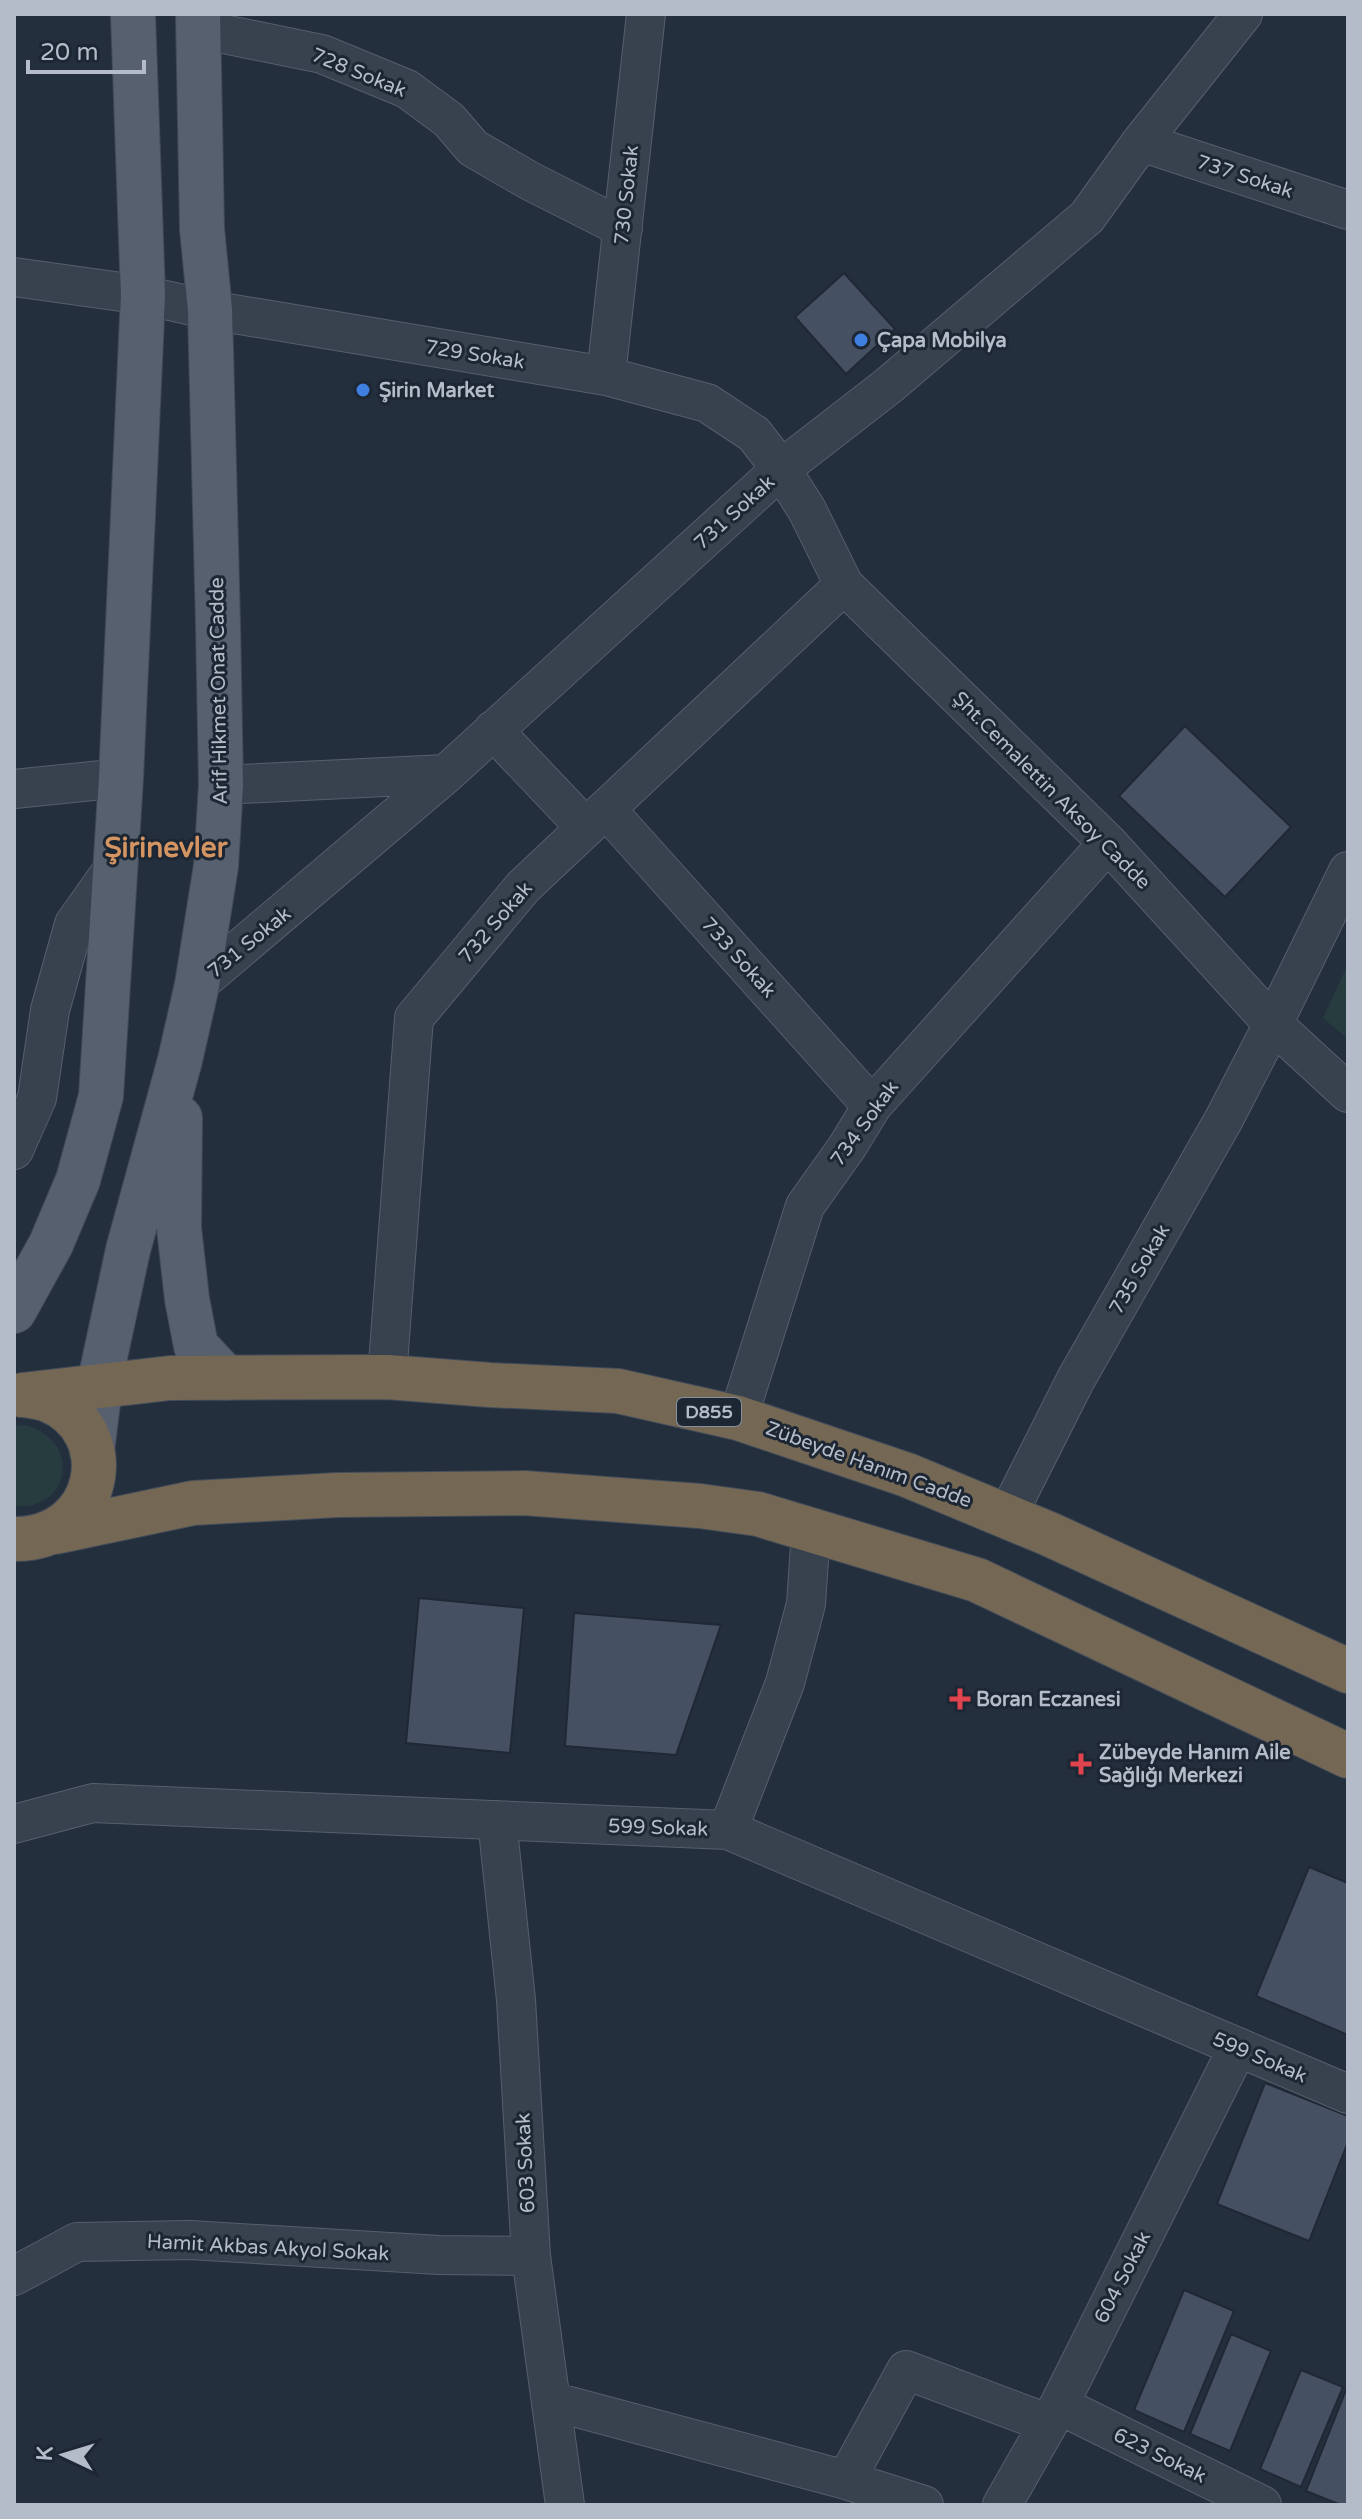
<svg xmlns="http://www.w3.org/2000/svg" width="1362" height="2519" viewBox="0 0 1362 2519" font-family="'Varela Round',sans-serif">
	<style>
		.green { fill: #263c3f }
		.building { fill: #455162; stroke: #1f2835; stroke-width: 2 }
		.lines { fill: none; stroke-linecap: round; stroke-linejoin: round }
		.minor-casing { stroke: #565f6c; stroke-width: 40 }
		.major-casing { stroke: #414a57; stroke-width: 46 }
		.highway-casing { stroke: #434c59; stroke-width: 46 }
		.minor { stroke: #38414e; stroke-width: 38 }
		.major { stroke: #56606e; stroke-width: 44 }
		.highway { stroke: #746855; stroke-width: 44 }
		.shop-dot { fill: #3f7fe0; stroke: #1d2633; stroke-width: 3 }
		.health-dot { fill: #e0444e; stroke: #1d2633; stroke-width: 3 }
		.labels { text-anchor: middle; stroke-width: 6; stroke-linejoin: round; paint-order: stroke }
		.shield { fill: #1d2633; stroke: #878f9c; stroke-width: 2 }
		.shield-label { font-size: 18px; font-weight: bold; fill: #b4bcc9 }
		.street-label { font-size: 20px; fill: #b4bcc9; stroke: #1d2633 }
		.poi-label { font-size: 20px; font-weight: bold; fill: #b4bcc9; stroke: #1d2633; text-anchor: start }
		.district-label { font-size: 28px; font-weight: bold; fill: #d59563; stroke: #1d2633 }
	</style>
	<rect width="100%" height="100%" fill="#242f3e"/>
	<!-- green -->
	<path class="green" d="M1348,964V1039L1323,1018Z
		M24,1425C82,1438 72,1512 14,1506V1426Z"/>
	<!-- building -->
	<path class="building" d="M844,273L895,329L846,374L795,317Z
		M1185,726L1291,827L1225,897L1119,796Z
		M419,1598L524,1608L510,1753L406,1743Z
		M574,1613L721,1625L676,1755L565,1746Z
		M1309,1867L1348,1883V2035L1256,1996Z
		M1265,2083L1348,2116V2142L1309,2241L1217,2204Z
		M1184,2290L1234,2311L1184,2432L1134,2410Z
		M1231,2334L1271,2351L1230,2451L1190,2434Z
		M1301,2370L1343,2387L1301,2487L1260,2469Z
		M1348,2385V2505H1341L1306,2491Z"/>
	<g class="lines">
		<defs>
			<path id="minor" d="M199,29L322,54L407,89L449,120L473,148L530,181L623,228
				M1141,142L1348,210
				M14,277L143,295L210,310L606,376L707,403L754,434L781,469L807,510L844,585L1108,843L1273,1024L1348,1093
				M606,376L646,14
				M493,730L586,828
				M221,785L446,774
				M14,789L121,778
				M606,809L872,1106
				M197,985L446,774L781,469L888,386L1087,217L1141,142L1243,14
				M14,1150L37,1098L50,1010L74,924L115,866
				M387,1377L414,1018L523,887L844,585
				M738,1418L805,1206L847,1147L872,1106L1108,843
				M1007,1516L1076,1379L1224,1119L1273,1024L1348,871
				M497,1820L516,2000L531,2256L565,2505
				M14,1824L93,1803L728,1830L1348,2094
				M728,1830L785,1683L806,1604L811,1531
				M14,2276L77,2242L190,2240L439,2255L531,2256
				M551,2401L846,2480L924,2505
				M1059,2405L1262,2505
				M846,2480L906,2370L1047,2423
				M1002,2505L1059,2405L1238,2047"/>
			<path id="major" d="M180,1118L179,1228L187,1299L196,1346L226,1378
				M14,1311L51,1244L78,1180L101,1096L121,778L143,295L133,14
				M92,1451L102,1371L128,1250L180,1060L197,985L216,866L221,785L218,624L210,310L202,229L198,14"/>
			<path id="highway" d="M22,1395L170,1378L387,1377L490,1385L618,1391L738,1418L907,1475L1049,1534L1348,1671
				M55,1532L193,1503L337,1495L524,1493L700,1506L758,1514L977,1580L1348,1756
				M14,1539C102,1540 123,1431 48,1400C40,1397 31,1396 23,1395"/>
		</defs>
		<!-- minor casing -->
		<use href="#minor" class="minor-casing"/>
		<!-- major casing -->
		<use href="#major" class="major-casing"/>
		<!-- highway casing -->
		<use href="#highway" class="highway-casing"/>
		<!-- minor -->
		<use href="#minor" class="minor"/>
		<!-- major -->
		<use href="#major" class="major"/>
		<!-- highway -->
		<use href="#highway" class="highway"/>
	</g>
	<!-- markers -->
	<g class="shop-dot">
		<circle cx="861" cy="340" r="8"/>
		<circle cx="363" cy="390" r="8"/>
	</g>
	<g class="health-dot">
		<path d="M956 1687h8v8h8v8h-8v8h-8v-8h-8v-8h8z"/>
		<path d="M1077 1752h8v8h8v8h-8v8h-8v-8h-8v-8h8z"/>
	</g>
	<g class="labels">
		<!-- shield labels -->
		<rect class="shield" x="677" y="1398" width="64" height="28" rx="6"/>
		<g class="shield-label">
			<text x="709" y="1418">D855</text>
		</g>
		<!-- street labels -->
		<g class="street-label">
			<text transform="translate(359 72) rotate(22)" y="7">728 Sokak</text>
			<text transform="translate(1245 176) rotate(18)" y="7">737 Sokak</text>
			<text transform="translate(626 195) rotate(-84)" y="7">730 Sokak</text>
			<text transform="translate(475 354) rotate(9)" y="7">729 Sokak</text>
			<text transform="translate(734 512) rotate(-42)" y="7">731 Sokak</text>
			<text transform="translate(218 691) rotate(-91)" y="7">Arif Hikmet Onat Cadde</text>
			<text transform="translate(1052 790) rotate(45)" y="7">Şht.Cemalettin Aksoy Cadde</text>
			<text transform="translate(495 922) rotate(-49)" y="7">732 Sokak</text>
			<text transform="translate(249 942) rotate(-39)" y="7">731 Sokak</text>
			<text transform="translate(739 957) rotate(48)" y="7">733 Sokak</text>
			<text transform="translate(864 1123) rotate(-54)" y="7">734 Sokak</text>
			<text transform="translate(1139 1269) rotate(-60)" y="7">735 Sokak</text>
			<text transform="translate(869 1464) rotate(20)" y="7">Zübeyde Hanım Cadde</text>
			<text transform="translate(658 1827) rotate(2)" y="7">599 Sokak</text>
			<text transform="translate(1260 2057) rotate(23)" y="7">599 Sokak</text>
			<text transform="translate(525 2163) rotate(-93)" y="7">603 Sokak</text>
			<text transform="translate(268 2247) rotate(3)" y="7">Hamit Akbas Akyol Sokak</text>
			<text transform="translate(1122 2277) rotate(-63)" y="7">604 Sokak</text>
			<text transform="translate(1160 2455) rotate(26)" y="7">623 Sokak</text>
		</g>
		<!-- poi labels -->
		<g class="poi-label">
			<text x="877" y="347">Çapa Mobilya</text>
			<text x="379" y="397">Şirin Market</text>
			<text x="976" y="1706">Boran Eczanesi</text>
			<text x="1099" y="1759">Zübeyde Hanım Aile<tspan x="1099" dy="23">Sağlığı Merkezi</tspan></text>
		</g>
		<!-- district labels -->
		<g class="district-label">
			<text x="166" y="857">Şirinevler</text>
		</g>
	</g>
	<!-- border -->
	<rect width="1362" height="2519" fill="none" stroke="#b4bcc9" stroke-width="32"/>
	<!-- north arrow -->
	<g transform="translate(64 2455) rotate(274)" stroke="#1d2633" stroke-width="6" paint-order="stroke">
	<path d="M0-6L14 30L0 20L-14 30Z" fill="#b4bcc9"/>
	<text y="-12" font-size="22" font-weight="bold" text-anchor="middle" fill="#b4bcc9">K</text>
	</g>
	<!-- scale -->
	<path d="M28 60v12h116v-12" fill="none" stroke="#b4bcc9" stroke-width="4"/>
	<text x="40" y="60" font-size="24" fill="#b4bcc9" stroke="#1d2633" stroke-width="6" paint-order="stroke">20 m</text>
</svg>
